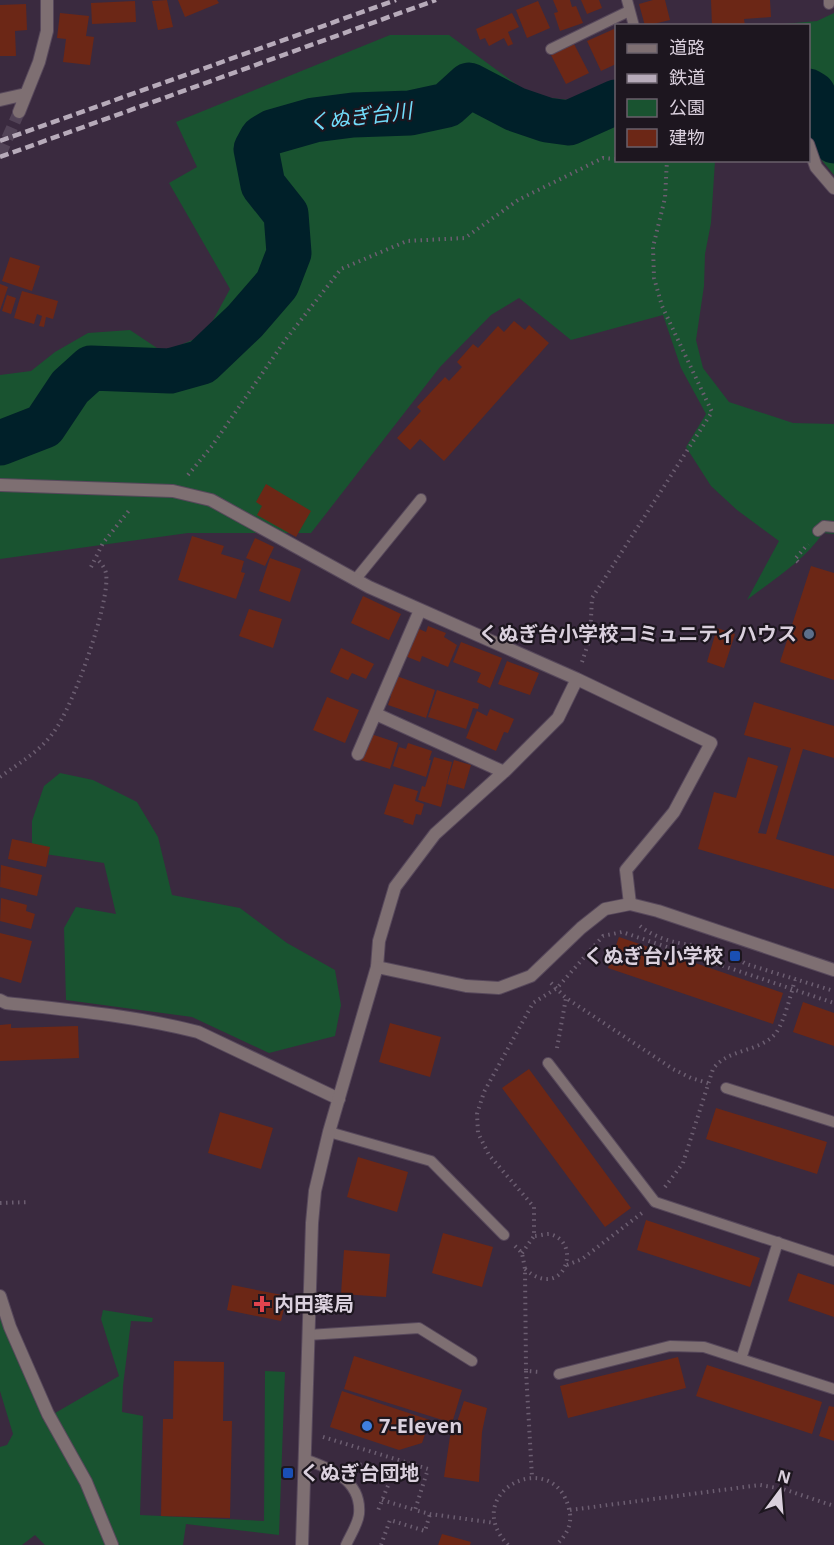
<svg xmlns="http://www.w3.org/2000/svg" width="834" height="1545" viewBox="0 0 834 1545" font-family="'Open Sans','Noto Sans JP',sans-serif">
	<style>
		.green { fill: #195330 }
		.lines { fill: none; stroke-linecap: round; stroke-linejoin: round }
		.river { stroke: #002029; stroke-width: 45 }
		.building { fill: #6c2716 }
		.minor-tunnel { stroke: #524357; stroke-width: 12; stroke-dasharray: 12 6; stroke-linecap: butt }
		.service-casing { stroke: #57485b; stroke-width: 12 }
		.minor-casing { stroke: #57485b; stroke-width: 14 }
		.tertiary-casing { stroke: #57485b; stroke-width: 14 }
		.path { stroke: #6c5e71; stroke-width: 4; stroke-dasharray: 1.5 4.5; stroke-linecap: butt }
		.service { stroke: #7e6f72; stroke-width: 10 }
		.minor { stroke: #7e6f72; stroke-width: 12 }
		.tertiary { stroke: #7e6f72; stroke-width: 12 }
		.rail { stroke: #b7abba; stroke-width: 4.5; stroke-dasharray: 9 4.5; stroke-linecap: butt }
		.service-dot { fill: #5c6f8a; stroke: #1d161f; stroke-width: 2 }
		.transit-dot { fill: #1a4fb4; stroke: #1d161f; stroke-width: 2 }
		.health-dot { fill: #e0444e; stroke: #1d161f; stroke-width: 2 }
		.shop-dot { fill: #3f7fe0; stroke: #1d161f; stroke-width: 2 }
		.labels { text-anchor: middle; stroke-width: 4.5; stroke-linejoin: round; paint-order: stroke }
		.poi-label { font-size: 20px; font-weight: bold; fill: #dad0dd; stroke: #1d161f; text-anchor: start }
		.water-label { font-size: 21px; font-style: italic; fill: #71dbf9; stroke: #1d161f }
	</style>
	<rect width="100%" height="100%" fill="#3a2a3f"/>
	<!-- green -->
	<path class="green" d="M834,13V175L820,158L809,123L808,26L772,25L817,21Z
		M390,35H449L532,96L569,100L616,79V160L715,161L711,223L705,254L704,286L696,340L703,368L729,402L793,423L834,424V534L823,533C804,561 774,579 747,600L779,541L737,510L711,486L686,447L706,414L681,368L663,315L571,340L519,298L491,315L440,367L311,533H188L0,559V375L31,371L55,352L88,333L130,330L163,352L205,335L230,289L169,183L197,167L176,122Z
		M60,773L93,780L137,802L158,837L172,895L240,908L287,943L335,970L341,1005L335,1036L269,1053L192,1017L66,1000L64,928L76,907L116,914L104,863L32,852V821L44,786Z
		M0,1309L43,1420L119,1376L101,1319L103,1310L153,1318L152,1322L131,1321L123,1386L122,1412L143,1416L140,1515L264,1521L265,1371L285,1372L279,1535L186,1524L183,1545H45L35,1535L22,1545H0V1447L7,1445L13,1434L0,1391Z"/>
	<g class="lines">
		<!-- river -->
		<path class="river" d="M808,91L813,94L834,141
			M0,443L44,426L70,387L91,368L170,371L202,362L245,321L277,284L289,253L286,214L263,185L256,149L262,138L272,132L314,120L353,115L410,113L447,105L469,85L515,109L547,120L569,123L616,102"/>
	</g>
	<!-- building -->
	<path class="building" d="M167,0L173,27L158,30L152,1Z
		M178,0H217L219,3L185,17Z
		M553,0H570L572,7L576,6L583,23L560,31L554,13L558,12Z
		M581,0H599L602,8L587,14Z
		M653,0H665L670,20L645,26L639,4Z
		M711,0H770L771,17L744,19L745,26H712Z
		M135,1L136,22L92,24L91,3Z
		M538,1L550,28L527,38L516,10Z
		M26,4L27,30L15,31L16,56H0V5Z
		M60,13L89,16L86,36L94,37L90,65L63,62L66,39L57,38Z
		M512,13L519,27L508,32L513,44L508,46L504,38L489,46L485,38L480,40L476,29Z
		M614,29L616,35V64L601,71L587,41Z
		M574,44L589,73L566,84L551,55Z
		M10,257L40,266L32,291L2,281Z
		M0,284L8,287L0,310Z
		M22,291L58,301L53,319L46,317L44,327L39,326L42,316L37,314L34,324L14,318Z
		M7,295L16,298L11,314L2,311Z
		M514,321L525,330L529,325L549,343L444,461L420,439L410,450L397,438L421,411L417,407L445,377L449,381L462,367L457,362L473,344L478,348L498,326L504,332Z
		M266,484L311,511L296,537L257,515L262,506L256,502Z
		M192,536L224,546L221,554L244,561L241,572L245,573L236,599L178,580Z
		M255,538L274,547L265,566L246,558Z
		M270,558L301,569L290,602L259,591Z
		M811,566L834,573V680L780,662Z
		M363,596L401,614L389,640L351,623Z
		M249,609L282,619L273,648L239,636Z
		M428,626L446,633L444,637L457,645L448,667L422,656L420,662L405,656L417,628L426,632Z
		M717,628L735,634L724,668L707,662Z
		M461,642L502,658L490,688L477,682L481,673L453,662Z
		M341,648L374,664L366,679L352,673L348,680L330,672Z
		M507,661L539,673L530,695L498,684Z
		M394,675L435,690L426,718L388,705L391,696L387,695Z
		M437,690L479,704L478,709L473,708L466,729L428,717Z
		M327,697L359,710L345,743L313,730Z
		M754,702L834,726V758L803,749L776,839L834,856V889L698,849L714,792L736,798L748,757L778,766L758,833L766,834L791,748L744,735Z
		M490,709L514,719L508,733L504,732L496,751L466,738L477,711L487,716Z
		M368,733L398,743L390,769L360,760Z
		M408,743L432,751L429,760H431L426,777L393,766L399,747L406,749Z
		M434,757L452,762L441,807L418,800L422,786L425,787Z
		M454,760L471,765L464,789L447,784Z
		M394,784L418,791L415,801L424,804L421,815L416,814L413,825L403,822L404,820L384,814Z
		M12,839L50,847L46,867L8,859Z
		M1,865L42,875L37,896L0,887Z
		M1,898L27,905L26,911L35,914L31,929L0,921Z
		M0,933L32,941L21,983L0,977Z
		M619,937L783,993L773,1024L608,968Z
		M803,1002L834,1013V1046L793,1032Z
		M390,1023L441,1037L430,1077L379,1062Z
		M11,1024V1028L78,1026L79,1058L0,1061V1025Z
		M529,1069L631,1208L605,1227L502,1088Z
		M716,1108L827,1142L817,1174L706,1139Z
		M220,1112L273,1128L261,1169L208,1153Z
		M358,1157L408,1172L397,1212L347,1197Z
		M646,1220L760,1258L750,1287L637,1250Z
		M443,1233L493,1247L482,1287L432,1273Z
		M344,1250L390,1254L386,1297L341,1294Z
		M798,1273L834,1285V1317L788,1301Z
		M232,1285L287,1296L281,1321L227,1310Z
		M354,1356L462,1390L453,1420L457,1422L464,1401L487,1408L482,1432L479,1482L444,1477L452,1423L344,1389Z
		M678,1357L686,1388L568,1418L560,1386Z
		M174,1361L224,1362L223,1421H232L230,1518L161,1516L163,1419H173Z
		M707,1365L822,1402L812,1434L696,1396Z
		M342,1391L430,1420L422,1443L399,1450L330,1427Z
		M829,1406L834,1407V1441L819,1436Z
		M442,1534L471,1542L470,1545H438Z"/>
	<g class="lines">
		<!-- minor-tunnel -->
		<path class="minor-tunnel" d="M0,155L19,112"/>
		<defs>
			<path id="service" d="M627,0L634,26
				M829,4V0
				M551,49L629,11
				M818,531L824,526L834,527
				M355,580L421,499
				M548,1063L655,1202L834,1261
				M726,1088L834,1122
				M329,1132L431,1161L504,1235
				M308,1335L419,1328L472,1361
				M741,1359L778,1242
				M559,1374L670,1346L704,1347L834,1389
				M304,1459C330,1468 362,1480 359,1514C358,1524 350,1536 346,1545"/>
			<path id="minor" d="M0,100L26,94
				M19,112L39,62L47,31V0
				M808,144L816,167L834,188
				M0,485L173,491L211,500L369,587L577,679L711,743L674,812L626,870L630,904
				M376,714L504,772
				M358,754L420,610
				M377,967L379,941L395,887L435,834L506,770L558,718L577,679
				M0,1000L6,1003C70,1010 136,1016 198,1032L339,1099
				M0,1296L10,1327L48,1414L86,1482L112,1545"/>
			<path id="tertiary" d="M302,1545L312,1223L315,1191L329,1132L377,967L466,986L499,988L531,976L581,928L605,909L630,904L658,911L834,970"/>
		</defs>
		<!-- service casing -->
		<use href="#service" class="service-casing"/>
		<!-- minor casing -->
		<use href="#minor" class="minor-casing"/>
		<!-- tertiary casing -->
		<use href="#tertiary" class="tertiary-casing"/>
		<!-- path -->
		<path class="path" d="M629,160H642
			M188,475L212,446L286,339L341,269L407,241L465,238L518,200L603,158L616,159
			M798,562L795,559L808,544
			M91,567L103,543L131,508
			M582,662L590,638L592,598L712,412L662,306L654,278L653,247L665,198L667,160
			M0,777C19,763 39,752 53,733C72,710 111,601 106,573C104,566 100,562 96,558
			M640,926C655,938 676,944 695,945
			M738,959L746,964L834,991
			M551,983L566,998L673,1069L691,1078L708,1083
			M557,1048L566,998
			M665,1187L683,1163L713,1069C728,1048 759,1053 776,1033C784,1022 791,994 795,980
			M0,1203L30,1202
			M515,1246L522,1253L525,1269L526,1371L541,1372
			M522,1253L534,1236V1207L489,1155L478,1133L477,1114L484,1092L533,1003L557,988L603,936L622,932L834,1003
			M567,1265L582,1259L642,1213
			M525,1269C564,1303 584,1241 549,1234C544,1234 538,1236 534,1236
			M526,1371L532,1477
			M323,1437L428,1469L415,1510L430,1514L495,1523
			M354,1463L393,1473L377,1513
			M382,1500L415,1510
			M570,1510L760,1485L783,1489L834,1506
			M381,1545L390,1520L425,1531L430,1514
			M508,1545C458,1492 554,1445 569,1509C573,1523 567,1535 556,1545"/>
		<!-- service -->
		<use href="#service" class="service"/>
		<!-- minor -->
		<use href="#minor" class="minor"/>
		<!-- tertiary -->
		<use href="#tertiary" class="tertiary"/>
		<!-- rail -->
		<path class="rail" d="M0,141L396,0
			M0,157L436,0"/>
	</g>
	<!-- markers -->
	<circle class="service-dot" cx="809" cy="634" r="6"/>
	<g class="transit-dot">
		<rect x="729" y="950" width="12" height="12" rx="3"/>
		<rect x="282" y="1467" width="12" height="12" rx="3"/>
	</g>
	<path class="health-dot" d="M259 1295h6v6h6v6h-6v6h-6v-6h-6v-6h6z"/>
	<circle class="shop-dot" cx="367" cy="1426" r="6"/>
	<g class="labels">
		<!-- poi labels -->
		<g class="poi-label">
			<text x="797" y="641" text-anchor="end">くぬぎ台小学校コミュニティハウス</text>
			<text x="723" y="963" text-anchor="end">くぬぎ台小学校</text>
			<text x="274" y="1311">内田薬局</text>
			<text x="379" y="1433">7-Eleven</text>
			<text x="300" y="1480">くぬぎ台団地</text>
		</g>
		<!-- water labels -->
		<g class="water-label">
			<text transform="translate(360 117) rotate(-7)" y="7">くぬぎ台川</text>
		</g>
	</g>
	<!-- legend -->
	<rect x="615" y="24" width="195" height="138" fill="#1d161f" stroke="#69606b" stroke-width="1.5"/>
	<rect x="627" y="44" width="30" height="9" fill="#7e6f72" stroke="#69606b" stroke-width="1.5"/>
	<text x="669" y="54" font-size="18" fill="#dad0dd">道路</text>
	<rect x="627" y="74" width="30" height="9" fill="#b7abba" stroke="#69606b" stroke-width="1.5"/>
	<text x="669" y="84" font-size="18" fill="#dad0dd">鉄道</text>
	<rect x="627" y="99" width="30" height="18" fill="#195330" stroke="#69606b" stroke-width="1.5"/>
	<text x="669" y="114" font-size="18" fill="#dad0dd">公園</text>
	<rect x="627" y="129" width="30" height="18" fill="#6c2716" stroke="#69606b" stroke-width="1.5"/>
	<text x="669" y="144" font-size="18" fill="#dad0dd">建物</text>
	<!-- north arrow -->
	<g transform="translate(780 1491) rotate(16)" stroke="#1d161f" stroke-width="4.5" paint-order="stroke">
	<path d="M0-4.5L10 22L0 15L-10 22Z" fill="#dad0dd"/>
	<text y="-9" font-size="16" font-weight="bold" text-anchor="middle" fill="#dad0dd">N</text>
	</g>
</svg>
